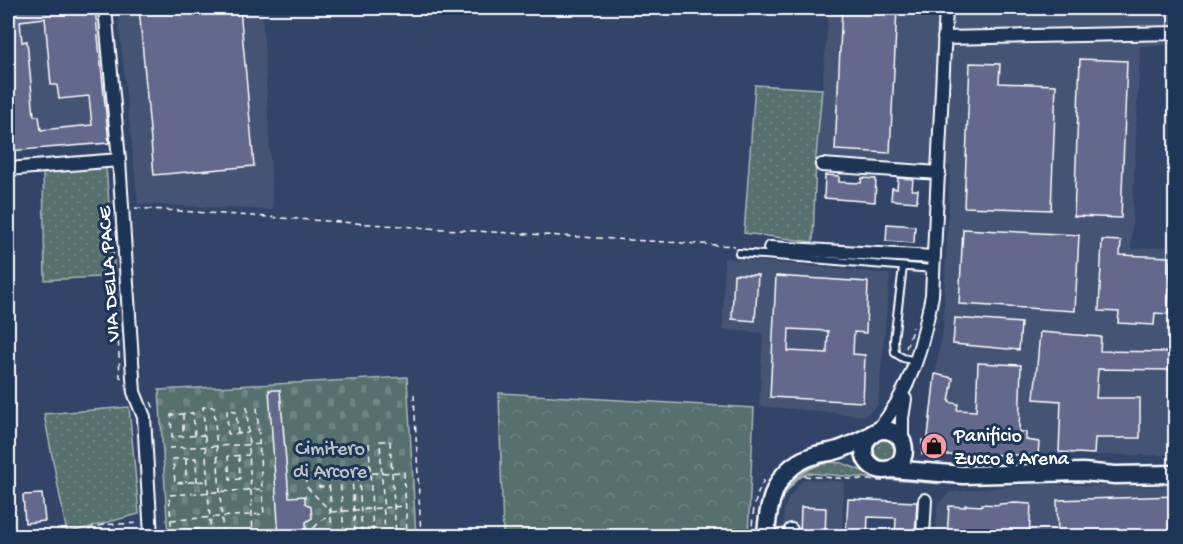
<svg xmlns="http://www.w3.org/2000/svg" width="1183" height="544" viewBox="0 0 1183 544" font-family="'Gochi Hand',sans-serif">
	<style>
		.built { fill: #455275 }
		.green { fill: url(#green-dots); stroke: #aab7b6; stroke-width: 1.5 }
		.forest { fill: url(#forest-crowns); stroke: #aab7b6; stroke-width: 1.5 }
		.cemetery { fill: url(#cemetery-stones); stroke: #aab7b6; stroke-width: 1.5 }
		.building { fill: #64678c; stroke: #fff; stroke-width: 1.5; fill-rule: evenodd }
		.lines { fill: none; stroke-linecap: round; stroke-linejoin: round }
		.lane-casing { stroke: #fff; stroke-width: 10 }
		.street-casing { stroke: #fff; stroke-width: 16 }
		.secondary-casing { stroke: #fff; stroke-width: 21 }
		.path { stroke: #fff; stroke-width: 1.5; stroke-dasharray: 6 4.5; stroke-linecap: butt }
		.lane { stroke: #1d3557; stroke-width: 6 }
		.street { stroke: #1d3557; stroke-width: 12 }
		.secondary { stroke: #1d3557; stroke-width: 16 }
		.labels { text-anchor: middle; stroke-width: 6; stroke-linejoin: round; paint-order: stroke }
		.street-label { font-size: 20px; fill: #fff; stroke: #1d3557 }
		.poi-label { font-size: 20px; fill: #fff; stroke: #1d3557; text-anchor: start }
		.park-label { font-size: 20px; fill: #bbc5c5; stroke: #1d3557 }
	</style>
	<defs>
		<pattern id="green-dots" width="8" height="8" patternUnits="userSpaceOnUse" patternTransform="scale(1.5)"><rect width="8" height="8" fill="#546f6d"/><path d="M2 2h.1M6 6h.1" fill="none" stroke="#6e8583" stroke-width="1.8" stroke-linecap="round"/></pattern>
		<pattern id="forest-crowns" width="20" height="18" patternUnits="userSpaceOnUse" patternTransform="scale(1.5)"><rect width="20" height="18" fill="#546f6d"/><path d="M2 6a3 3 0 1 1 6 0M12 15a3 3 0 1 1 6 0" fill="none" stroke="#6e8583"/></pattern>
		<pattern id="cemetery-stones" width="16" height="16" patternUnits="userSpaceOnUse" patternTransform="scale(1.5)"><rect width="16" height="16" fill="#546f6d"/><path d="M2 7V4a2 2 0 0 1 4 0v3zM10 15v-3a2 2 0 0 1 4 0v3z" fill="#6e8583"/></pattern>
	</defs>
	<rect width="100%" height="100%" fill="#324467"/>
	<filter id="ink" filterUnits="userSpaceOnUse"><feTurbulence type="fractalNoise" baseFrequency=".0167" numOctaves="2"/><feDisplacementMap in="SourceGraphic" scale="12" xChannelSelector="R" yChannelSelector="G"/><feConvolveMatrix kernelMatrix="1 2 1 2 8 2 1 2 1" color-interpolation-filters="sRGB"/></filter>
	<g filter="url(#ink)">
		<!-- built -->
		<path class="built" d="M8,8H101L117,143L8,151Z
			M117,8H262L273,210L138,204Z
			M829,8H1175V45L1140,46L1131,249L1175,246L1176,353L1166,455H926L928,418L943,328L950,166L816,156Z
			M724,258L890,274L878,405L865,416L759,406L763,333L723,330Z
			M804,479L844,482L842,536H783L784,510L788,498Z
			M1034,484L1175,487V536H936L937,505L950,492Z"/>
		<!-- green -->
		<path class="green" d="M755,85L822,89L816,156L813,242L744,233Z
			M106,167L115,276L45,280L43,172Z
			M129,407L139,514L67,533L44,414Z
			M872 450a13 13 0 1 1 26 0a13 13 0 1 1-26 0Z
			M830,462L842,463L881,478L890,479L903,475L942,484L808,473L797,479L785,494L784,493C796,475 809,467 830,462Z"/>
		<!-- forest -->
		<path class="forest" d="M499,393L754,408L748,536H503Z"/>
		<!-- cemetery -->
		<path class="cemetery" d="M407,377L416,536H168L159,390Z"/>
		<!-- building -->
		<path class="building" d="M8,8H95L109,143L8,151ZM45,18L51,85H57L59,99L89,96L92,125L41,130L39,116H34L27,41L22,42L20,21Z
			M139,8H240L254,166L154,175Z
			M842,8H897L890,153L835,150Z
			M1080,59L1127,61L1121,218L1074,216Z
			M970,63L1000,64L999,83L1056,85L1051,210L964,207Z
			M825,175L839,176V182L861,183L862,178L876,179L875,202L824,198Z
			M898,178L913,179L912,190H918L917,202L891,200L892,188L897,189Z
			M887,224L915,226L914,243L886,241Z
			M963,229L1079,235L1075,311L959,304Z
			M1102,240L1121,241L1120,255L1170,257L1168,314L1155,313L1154,325L1118,323L1119,312L1099,311Z
			M734,274L758,275L755,321L732,319Z
			M776,276L868,282L866,333L854,332L853,354L865,355L863,402L770,397ZM789,329L828,331L827,353L788,351Z
			M955,318L1021,323L1019,350L953,344Z
			M1040,332L1101,337L1100,351L1170,352V370L1098,369L1096,398H1140V438H1095L1094,454L1059,452L1061,401L1034,399Z
			M978,363L1021,365L1019,432H1026V440L1039,442L1038,455H926L935,374L953,378L949,402L958,404L957,410L976,411Z
			M269,390H280L289,497L305,496V503L311,507L312,518L306,522V529L298,530V537H279Z
			M42,494L45,521L25,523L23,495Z
			M1176,496V537H1058L1057,500Z
			M848,499L917,502L915,537H895L896,518L868,517L867,537H846Z
			M1015,503L1031,504L1029,537H947L949,506L965,507V505L982,506V504L999,505V504Z
			M801,507L826,508L825,537H800Z"/>
		<g class="lines">
			<defs>
				<path id="lane" d="M739,253L933,269
					M903,267L894,340L895,353L903,358L915,361"/>
				<path id="street" d="M105,8L119,160L134,392L144,417L151,536
					M944,38L1176,33
					M822,165L939,173
					M8,169L119,160
					M770,248L934,257
					M876,432C911,392 922,347 932,295L946,8
					M902,442V418L905,399
					M790,536L791,530
					M923,536L925,500"/>
				<path id="secondary" d="M864 450a20 20 0 1 1 40 0a20 20 0 1 1-40 0Z
					M891,469L963,475L1083,472L1115,475L1176,474
					M766,536C768,500 776,466 816,455C823,453 831,452 838,450C850,446 861,440 873,434"/>
			</defs>
			<!-- lane casing -->
			<use href="#lane" class="lane-casing"/>
			<!-- street casing -->
			<use href="#street" class="street-casing"/>
			<!-- secondary casing -->
			<use href="#secondary" class="secondary-casing"/>
			<!-- path -->
			<path class="path" d="M135,208L458,230L735,246
				M116,289L120,377L123,378
				M906,348L913,327
				M414,394L421,536
				M151,402L155,411
				M247,406L253,536
				M183,414V435
				M238,434L236,411L227,410L228,434L248,433
				M195,436L193,413L171,415L172,437L204,435
				M922,439V455L926,458
				M369,443L373,536
				M169,448L264,444
				M239,456L240,479L230,480L228,456L249,455
				M186,459V482
				M352,474L355,536
				M318,475L319,487H329
				M329,475L332,536
				M340,475L344,536
				M359,475L362,536
				M804,476L883,481
				M197,482L196,458L173,459L175,483L207,481
				M332,512L405,506
				M171,520L264,514L262,490
				M173,530L200,529L201,536H194
				M181,531L182,536
				M309,533L321,534V536
				M322,534L332,533
				M80,536C94,521 120,525 138,523
				M172,536L169,495L262,489L257,407
				M211,536L203,407H214L223,536
				M308,536V533L331,512L307,487L305,476L404,472L407,536
				M385,536L380,441H390L396,536
				M752,536C752,516 754,498 764,480"/>
			<!-- lane -->
			<use href="#lane" class="lane"/>
			<!-- street -->
			<use href="#street" class="street"/>
			<!-- secondary -->
			<use href="#secondary" class="secondary"/>
		</g>
	</g>
	<!-- icons -->
	<defs>
		<symbol id="shop-disc" viewBox="-11 -11 22 22"><circle r="9.5" fill="#ff9aa2" stroke="#1d3557"/><path d="M-5-2.5h2.3a2.7 3.5 0 0 1 5.4 0H5L5.5 6h-11ZM-1.5-2.5h3a1.5 2.3 0 0 0-3 0Z" fill="#111"/></symbol>
	</defs>
	<g fill-rule="evenodd">
		<use href="#shop-disc" x="919" y="431" width="30" height="30"/>
	</g>
	<g class="labels">
		<!-- street labels -->
		<g class="street-label">
			<text transform="translate(107 274) rotate(-94)" y="7">VIA DELLA PACE</text>
		</g>
		<!-- poi labels -->
		<g class="poi-label">
			<text x="954" y="441">Panificio<tspan x="954" dy="23">Zucco &amp; Arena</tspan></text>
		</g>
		<!-- park labels -->
		<g class="park-label">
			<text x="330" y="454">Cimitero<tspan x="330" dy="23">di Arcore</tspan></text>
		</g>
	</g>
	<!-- margin -->
	<rect width="1183" height="544" fill="none" stroke="#1d3557" stroke-width="30"/>
	<rect x="15" y="15" width="1153" height="514" fill="none" stroke="#fff" stroke-width="2" filter="url(#ink)"/>
</svg>
